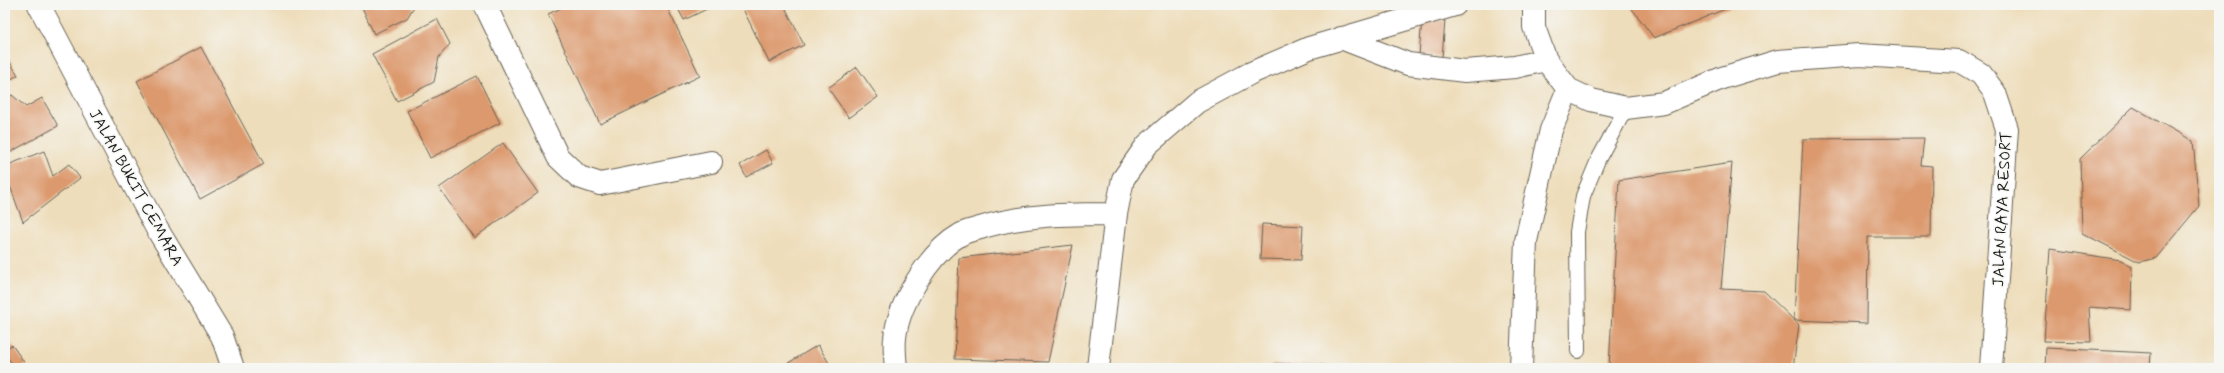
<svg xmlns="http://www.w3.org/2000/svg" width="2224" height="373" viewBox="0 0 2224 373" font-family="Mynerve,sans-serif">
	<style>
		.building { fill: #dc996d }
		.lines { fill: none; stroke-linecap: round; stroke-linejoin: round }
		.lane-casing { stroke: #666053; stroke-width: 16 }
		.street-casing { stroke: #666053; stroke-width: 24 }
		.lane { stroke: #fff; stroke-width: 14 }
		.street { stroke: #fff; stroke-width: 22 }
		.labels { text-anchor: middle; stroke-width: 3; stroke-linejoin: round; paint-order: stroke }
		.street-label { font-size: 16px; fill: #1c1c1c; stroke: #f6f6f2 }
	</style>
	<rect width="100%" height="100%" fill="#f6f6f2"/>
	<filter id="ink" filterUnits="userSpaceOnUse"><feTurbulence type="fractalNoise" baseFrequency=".025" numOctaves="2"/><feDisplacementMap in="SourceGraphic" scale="8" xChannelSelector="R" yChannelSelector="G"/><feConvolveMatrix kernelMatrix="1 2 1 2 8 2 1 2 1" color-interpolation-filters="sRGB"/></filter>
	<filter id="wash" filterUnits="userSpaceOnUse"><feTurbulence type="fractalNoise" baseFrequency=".012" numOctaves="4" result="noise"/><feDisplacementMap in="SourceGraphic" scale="16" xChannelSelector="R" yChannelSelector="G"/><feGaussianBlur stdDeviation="0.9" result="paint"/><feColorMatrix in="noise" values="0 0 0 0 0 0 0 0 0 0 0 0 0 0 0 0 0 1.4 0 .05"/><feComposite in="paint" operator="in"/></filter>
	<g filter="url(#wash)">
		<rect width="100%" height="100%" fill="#eeddba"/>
		<g id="blocks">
			<!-- building -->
			<path class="building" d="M361,5H415L407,18L374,34Z
				M568,5H666L700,76L600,124L548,14Z
				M676,5H715L684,20Z
				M741,5H784L804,45L769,62Z
				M1629,5H1735L1654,38Z
				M437,19L450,44L439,57L434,82L397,101L372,54Z
				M1422,19L1445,21L1442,57L1419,55Z
				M201,47L264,164L200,199L137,81Z
				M5,54L18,75L5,83Z
				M857,67L878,97L849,118L828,88Z
				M477,76L500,123L430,158L407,111Z
				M12,95L26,107L42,98L58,126L5,155V99Z
				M2133,107L2193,141L2199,206L2156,258L2139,262L2082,233L2080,159Z
				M1924,138L1921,165L1932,166L1931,237H1868L1867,323L1794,320L1803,139Z
				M503,143L538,193L474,238L439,188Z
				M766,150L773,163L746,177L740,165Z
				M44,151L53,176L69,164L80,178L23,222L5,172V166Z
				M1732,163L1721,289L1764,291L1799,325L1793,368H1609L1619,180Z
				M1262,224L1303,226L1301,260L1260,259Z
				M1073,245L1048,362L955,359L959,258Z
				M2050,249L2121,260L2132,266L2131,310L2089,307L2091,342L2044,341Z
				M12,345L26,365L22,368H15L5,354V349Z
				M818,345L832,368H780Z
				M2046,348L2151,353L2150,368H2045Z
				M1273,364H1297V368H1273Z
				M1299,364L1337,366V368H1299Z
				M1339,365L1366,366V368H1339Z"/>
		</g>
	</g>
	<g filter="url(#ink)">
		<use href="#blocks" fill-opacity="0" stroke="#666053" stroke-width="1"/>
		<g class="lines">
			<defs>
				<path id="lane" d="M1578,351L1577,232L1583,196L1598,160L1626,108"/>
				<path id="street" d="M39,5L157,229L222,336L233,368
					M485,5L558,157L579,177L600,184L711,162
					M1534,5V27L1546,60L1568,89L1591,100L1626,108L1664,103L1722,78L1778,61L1859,55L1959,61L1981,74L1995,93L2007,129L1991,368
					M1341,38L1408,64L1465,71L1515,67L1546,60
					M896,368C895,358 894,347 895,338C898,304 930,252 960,235C966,231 974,230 980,228C1024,214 1070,214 1116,214
					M1098,368L1116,214L1123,179L1147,145L1197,102L1251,73L1309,48L1455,5
					M1521,368L1526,241L1551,130L1568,89"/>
			</defs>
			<!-- lane casing -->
			<use href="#lane" class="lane-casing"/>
			<!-- street casing -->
			<use href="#street" class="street-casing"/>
			<!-- lane -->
			<use href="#lane" class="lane"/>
			<!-- street -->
			<use href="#street" class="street"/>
		</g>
	</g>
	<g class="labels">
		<!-- street labels -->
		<g class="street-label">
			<text transform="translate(137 187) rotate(61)" y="6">JALAN BUKIT CEMARA</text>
			<text transform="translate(2001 209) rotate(-87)" y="6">JALAN RAYA RESORT</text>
		</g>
	</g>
	<!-- margin -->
	<rect width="2224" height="373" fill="none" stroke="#f6f6f2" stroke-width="20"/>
</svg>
